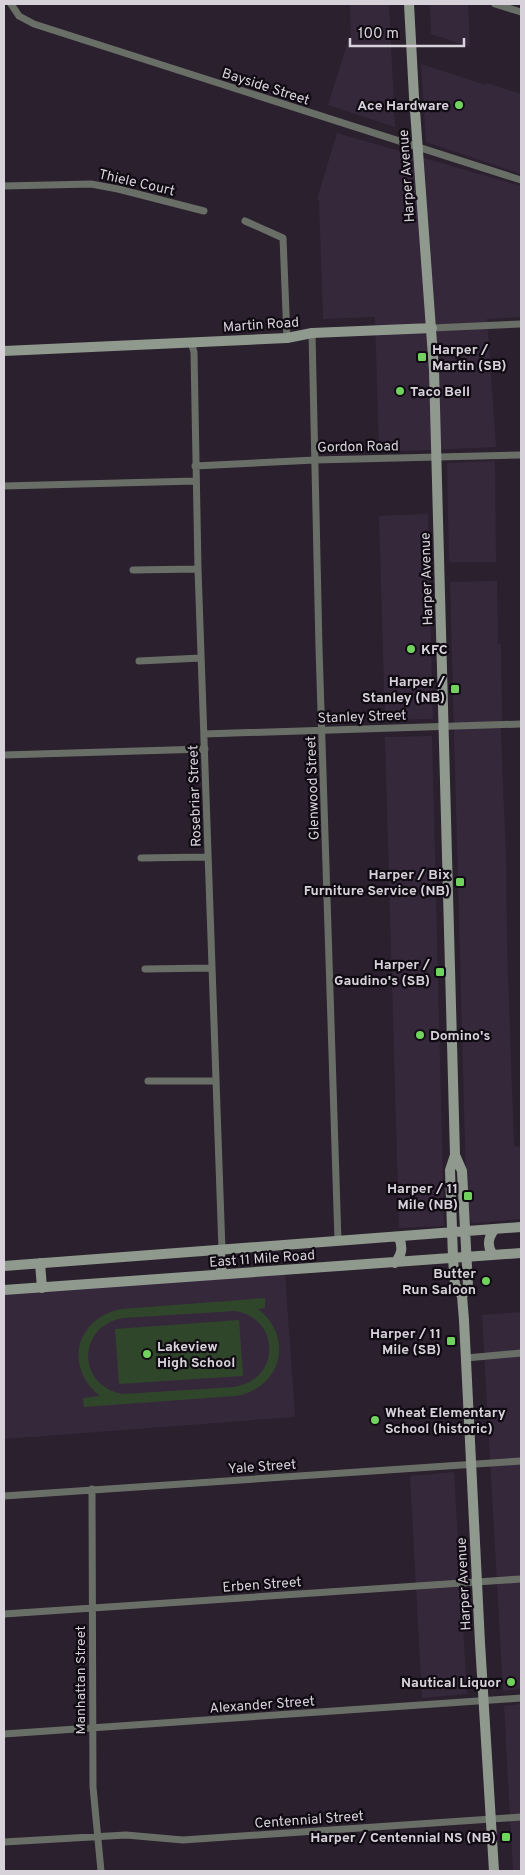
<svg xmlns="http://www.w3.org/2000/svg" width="525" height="1875" viewBox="0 0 525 1875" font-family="Overpass,sans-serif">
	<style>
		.built { fill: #36283b }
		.pitch { fill: #30462b; fill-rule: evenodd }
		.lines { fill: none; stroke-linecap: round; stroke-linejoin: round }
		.street { stroke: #696f67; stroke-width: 7 }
		.secondary { stroke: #90998e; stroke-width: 10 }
		.poi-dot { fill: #71d35e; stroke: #100b12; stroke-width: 2 }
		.labels { text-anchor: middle; stroke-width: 4.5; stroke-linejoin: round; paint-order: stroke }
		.street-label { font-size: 14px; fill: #d7d1da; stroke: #100b12 }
		.poi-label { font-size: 14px; font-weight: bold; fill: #d7d1da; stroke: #100b12; text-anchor: end }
	</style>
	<rect width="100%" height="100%" fill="#2a202e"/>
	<!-- built -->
	<path class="built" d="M350,4H389L395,127L328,105L349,38L351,39Z
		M430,4H468L470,47L431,34Z
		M421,64L486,85L487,83L521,94V174L426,142Z
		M337,133L521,186V317L487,319L496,447L379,452L375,317L323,319L319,200L317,199Z
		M495,461L496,562H449L447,463Z
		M428,514L433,719L385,720L379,516Z
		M497,581L498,644H501L502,718L501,734L506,858L507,948L514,1146L521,1147V1219L476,1223L472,1222L469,1218L466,1182L450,582Z
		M432,736L444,1226L399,1228L385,737Z
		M285,1272L295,1417L4,1439V1292Z
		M521,1312V1689L503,1691L482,1315Z
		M454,1472L467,1694L422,1698L410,1476Z
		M521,1704V1871H513L504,1706Z"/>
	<!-- pitch -->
	<path class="pitch" d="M265,1298V1308L258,1309C295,1338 281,1389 235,1396L84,1407L83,1398L100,1396C63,1367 76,1317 122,1309ZM235,1311C281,1318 281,1380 234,1387L123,1394C76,1386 77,1326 123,1318Z
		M239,1320L243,1376L119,1384L115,1329Z"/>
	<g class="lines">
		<!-- street -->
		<path class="street" d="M11,4L19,16L34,24L521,180
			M495,4L521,12
			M4,186L91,184L118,189L204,211
			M245,221L283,238L287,338
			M432,328L521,324
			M312,333L319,648L338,1241
			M191,342L194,352L198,569L222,1250
			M195,466L315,460L521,455
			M4,486L195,481
			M133,570L198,569
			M139,661L201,658
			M204,734L521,724
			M4,755L205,749
			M141,858L208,857
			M145,969L212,968
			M148,1081H215
			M466,1358L521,1353
			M92,1489L93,1787L101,1871
			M4,1496L521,1461
			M4,1614L521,1579
			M4,1734L521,1698
			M4,1842L126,1835L183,1840L521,1817"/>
		<!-- secondary -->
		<path class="secondary" d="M409,4L414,97L434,370L455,1155L462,1171L468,1286L462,1296
			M4,351L287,338L312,333L432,328
			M455,1155L450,1170L453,1258L455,1285L462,1296L464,1320L480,1643L494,1871
			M222,1250L218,1260L223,1274
			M492,1254C487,1245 488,1238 494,1230
			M40,1263L42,1288
			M395,1263C402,1254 403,1248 399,1237
			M4,1266L521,1227
			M4,1290L521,1253"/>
	</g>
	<!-- markers -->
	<g class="poi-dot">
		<circle cx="459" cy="105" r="5"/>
		<rect x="417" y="352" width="10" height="10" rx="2.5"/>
		<circle cx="400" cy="391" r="5"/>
		<circle cx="411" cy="649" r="5"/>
		<rect x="450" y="684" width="10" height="10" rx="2.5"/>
		<rect x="455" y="877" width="10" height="10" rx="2.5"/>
		<rect x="435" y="967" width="10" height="10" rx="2.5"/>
		<circle cx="420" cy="1035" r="5"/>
		<rect x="463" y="1191" width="10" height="10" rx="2.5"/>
		<circle cx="486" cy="1281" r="5"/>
		<rect x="446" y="1336" width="10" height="10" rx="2.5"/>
		<circle cx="147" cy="1354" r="5"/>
		<circle cx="375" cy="1420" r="5"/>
		<circle cx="511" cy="1682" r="5"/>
		<rect x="501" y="1832" width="10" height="10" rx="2.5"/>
	</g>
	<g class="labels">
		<!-- street labels -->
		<g class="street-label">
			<text transform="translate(266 86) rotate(18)" y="5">Bayside Street</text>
			<text transform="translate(406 176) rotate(-94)" y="5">Harper Avenue</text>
			<text transform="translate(137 182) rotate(13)" y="5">Thiele Court</text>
			<text transform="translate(261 324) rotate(-4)" y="5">Martin Road</text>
			<text transform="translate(358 446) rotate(-1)" y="5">Gordon Road</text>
			<text transform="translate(426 579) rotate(-92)" y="5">Harper Avenue</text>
			<text transform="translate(362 716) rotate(-2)" y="5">Stanley Street</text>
			<text transform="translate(312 788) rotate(-92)" y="5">Glenwood Street</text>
			<text transform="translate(194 796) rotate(-92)" y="5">Rosebriar Street</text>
			<text transform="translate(262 1258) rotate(-4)" y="5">East 11 Mile Road</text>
			<text transform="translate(262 1466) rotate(-4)" y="5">Yale Street</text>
			<text transform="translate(262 1584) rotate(-4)" y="5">Erben Street</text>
			<text transform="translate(463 1584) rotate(-93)" y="5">Harper Avenue</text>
			<text transform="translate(80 1680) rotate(-90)" y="5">Manhattan Street</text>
			<text transform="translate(262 1704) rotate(-4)" y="5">Alexander Street</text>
			<text transform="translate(309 1819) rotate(-4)" y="5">Centennial Street</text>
		</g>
		<!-- poi labels -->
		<g class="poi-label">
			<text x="449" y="110">Ace Hardware</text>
			<text x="432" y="354" text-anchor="start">Harper /<tspan x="432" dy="16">Martin (SB)</tspan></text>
			<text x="410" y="396" text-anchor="start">Taco Bell</text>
			<text x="421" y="654" text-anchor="start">KFC</text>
			<text x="445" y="686">Harper /<tspan x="445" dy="16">Stanley (NB)</tspan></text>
			<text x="450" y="879">Harper / Bix<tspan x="450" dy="16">Furniture Service (NB)</tspan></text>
			<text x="430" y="969">Harper /<tspan x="430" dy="16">Gaudino's (SB)</tspan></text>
			<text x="430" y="1040" text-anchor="start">Domino's</text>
			<text x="458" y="1193">Harper / 11<tspan x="458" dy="16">Mile (NB)</tspan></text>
			<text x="476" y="1278">Butter<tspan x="476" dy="16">Run Saloon</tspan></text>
			<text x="441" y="1338">Harper / 11<tspan x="441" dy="16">Mile (SB)</tspan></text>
			<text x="157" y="1351" text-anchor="start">Lakeview<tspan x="157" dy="16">High School</tspan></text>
			<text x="385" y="1417" text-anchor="start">Wheat Elementary<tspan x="385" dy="16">School (historic)</tspan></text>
			<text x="501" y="1687">Nautical Liquor</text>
			<text x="496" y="1842">Harper / Centennial NS (NB)</text>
		</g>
	</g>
	<!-- border -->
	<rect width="525" height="1875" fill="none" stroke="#d7d1da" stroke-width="10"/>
	<!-- scale -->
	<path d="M350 38v8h114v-8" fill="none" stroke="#d7d1da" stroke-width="2.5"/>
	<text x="358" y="38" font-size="15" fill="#d7d1da" stroke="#100b12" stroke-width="4" paint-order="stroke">100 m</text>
</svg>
